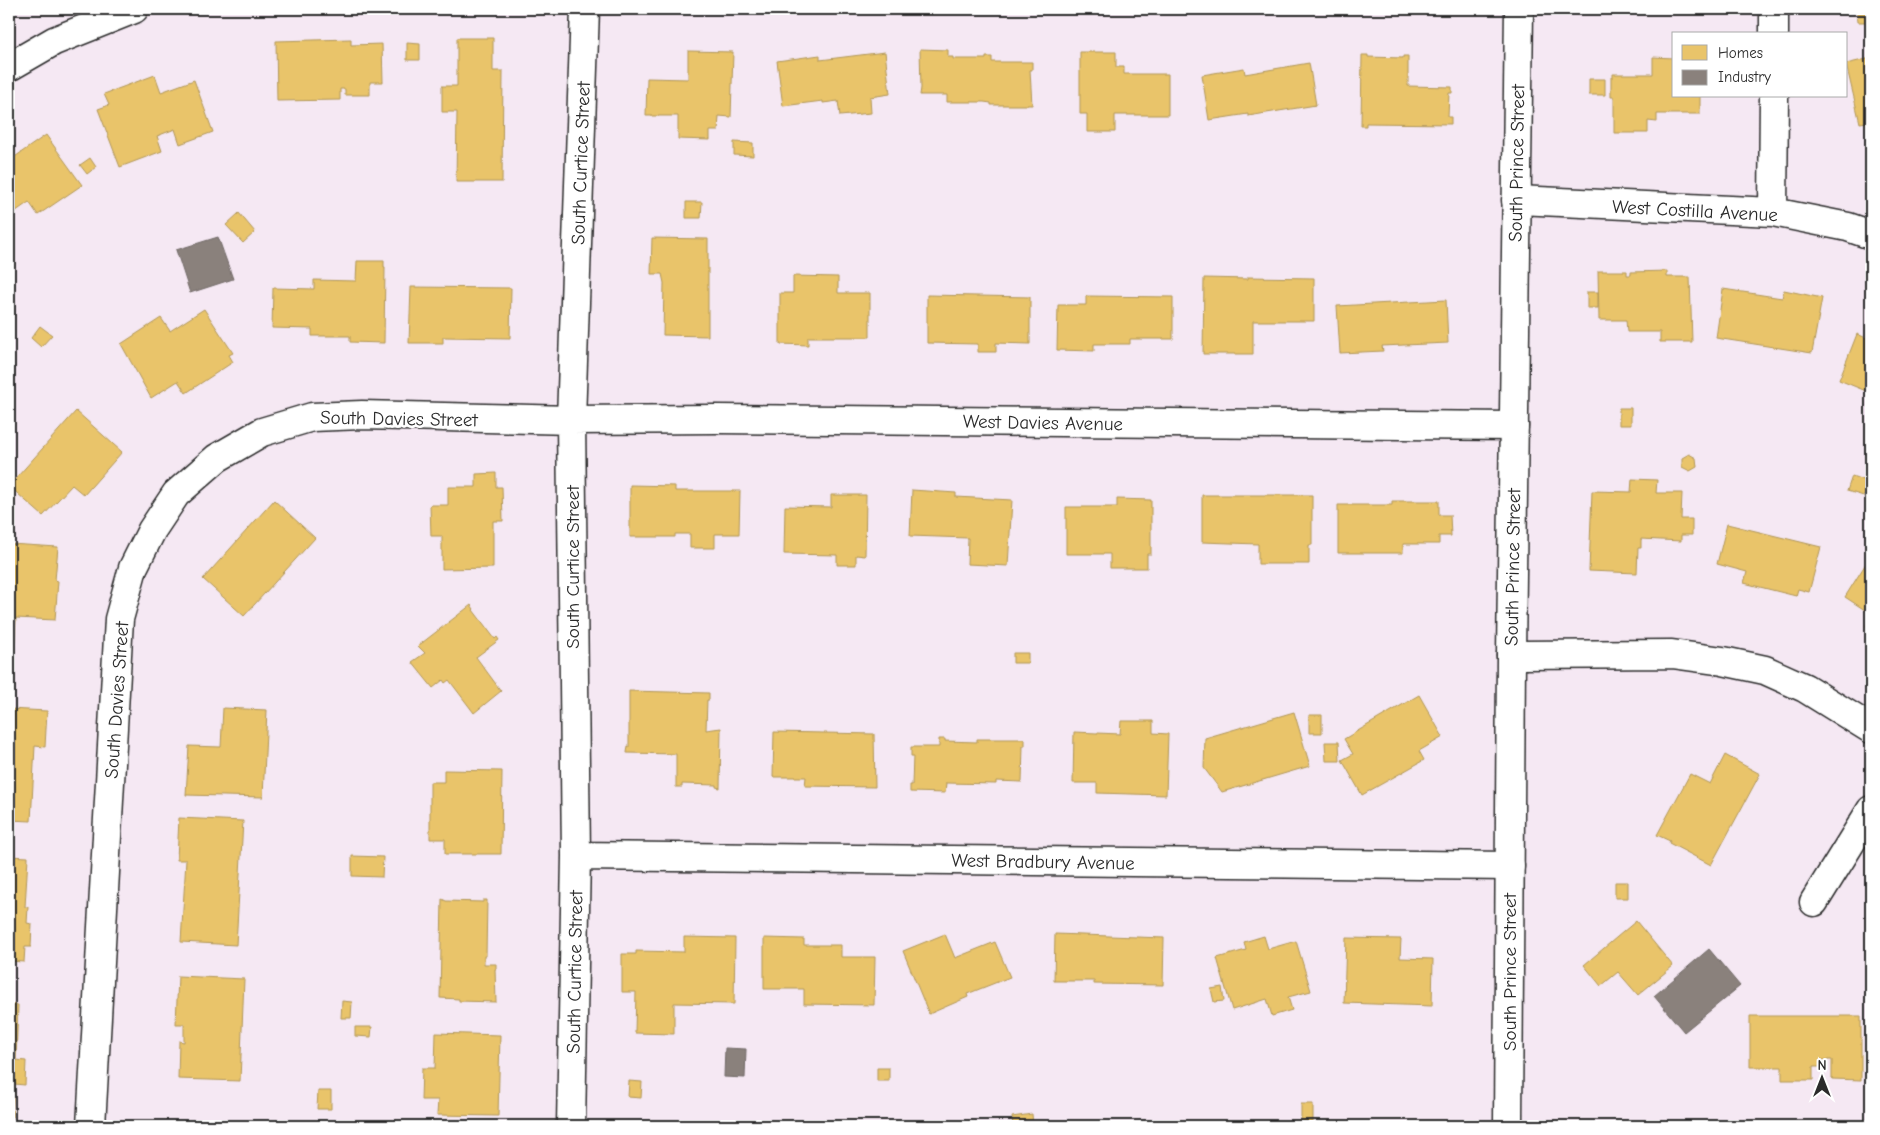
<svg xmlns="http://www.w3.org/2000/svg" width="1880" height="1135" viewBox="0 0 1880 1135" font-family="'Comic Neue',sans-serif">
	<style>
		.homes { fill: #e9c46a; stroke: #b09657 }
		.industry { fill: #8a817c; stroke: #6e6764 }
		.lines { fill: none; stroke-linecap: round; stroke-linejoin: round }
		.street-casing { stroke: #2b2b2b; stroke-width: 31 }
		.secondary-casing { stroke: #2b2b2b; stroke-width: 31 }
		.street { stroke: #fff; stroke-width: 28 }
		.secondary { stroke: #fff; stroke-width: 28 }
		.labels { text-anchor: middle; stroke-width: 5; stroke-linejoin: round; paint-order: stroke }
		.street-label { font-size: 19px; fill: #2b2b2b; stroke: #fff }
	</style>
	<rect width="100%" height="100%" fill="#f5e8f3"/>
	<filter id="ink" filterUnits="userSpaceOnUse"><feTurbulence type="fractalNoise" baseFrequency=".02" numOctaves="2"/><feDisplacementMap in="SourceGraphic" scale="10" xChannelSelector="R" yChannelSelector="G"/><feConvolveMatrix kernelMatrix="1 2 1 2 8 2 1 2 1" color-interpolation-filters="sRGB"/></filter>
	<g filter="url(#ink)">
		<!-- homes -->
		<path class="homes" d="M1849,9H1871V22H1858L1857,12H1850Z
			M457,38H493V71H503L502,182H456L457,112H442V86H457Z
			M351,39V45L382,44L383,82H370V95H345V89H340V100L277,101L276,41Z
			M407,43L420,44V60H407Z
			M920,49L948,50V57H953V59H986V57H992V62H1032V70H1030L1032,105H991V103L984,102H947V95H920L921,88Z
			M688,51L733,52L731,117L719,116L718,131H710V140L678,139V116H646L647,78L688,79Z
			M885,52L890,94L870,97L871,113L840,116L838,101L823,103V101L783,106L777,61L820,55V60Z
			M1080,52H1116V67H1124V74H1168V115H1115V132H1087V114H1080Z
			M1362,55H1368V57L1403,58V56H1408V86L1452,87V93H1449L1448,117H1451V124L1366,123V126H1361Z
			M1653,57L1674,58V96H1700V114H1657V122L1648,121V133H1614V97H1611V77H1613V74H1653Z
			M1871,58V138L1867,122L1860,123L1846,64Z
			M1309,63L1316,105L1248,116V114L1209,120L1202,75L1244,68L1245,74Z
			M155,75L161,92L194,80L213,132L180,144L175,129L157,136L162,151L120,167L98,109L109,105L104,94Z
			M1589,79H1605V95H1589Z
			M46,135L82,185L38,215L29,202L9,216V161Z
			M734,142L753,143V156L734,155Z
			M90,158L96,167L87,174L80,165Z
			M686,202H702L701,218H686Z
			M239,213L255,232L243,243L226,225Z
			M652,238L708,239V336L663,335L664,283L662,274H651Z
			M357,261H384V267H385L384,343L350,342V336H312V329L272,328L273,288L314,289V280L356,281Z
			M1598,271H1627V275H1631V272L1667,271V277H1690L1692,342H1660V332H1627L1626,320H1599Z
			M793,276L838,277V293H870V337H808V345L780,344V293H793Z
			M1248,277L1314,278V321H1253V354H1203L1204,278L1248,279Z
			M411,287L511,288L510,338L443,337V343H409Z
			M1723,289L1782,298L1784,290L1822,298L1812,353L1716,338Z
			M1587,292H1598V308H1587Z
			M927,295L1030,297V344L996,343V352H978V344L927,343Z
			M1086,296L1173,297V339H1130V344H1094V351L1057,350L1058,305H1086Z
			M1446,300L1448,343L1382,346L1383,351L1340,353L1337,306Z
			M204,309L233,353L229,355L233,362L186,393L178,381L151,398L121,344L161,318L170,331Z
			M40,326L52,335L41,347L31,338Z
			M1857,334L1871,340V393L1839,380Z
			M1619,408H1631V425H1619Z
			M76,411L122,452L84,495L72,485L43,516L9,486Z
			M1689,454L1696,458L1697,467L1690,471L1682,467V458Z
			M496,473V487H502L503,521H493V568L442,569V536H431L430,505H448V487H476V474Z
			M1852,476L1871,483L1867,497L1847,491Z
			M1632,479L1657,480L1656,493H1682L1681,519H1692V535H1681V541L1641,539V548H1638L1637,573L1589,571L1592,491L1631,492Z
			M630,485L675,486V491H740L739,534H715V548H690V534H675V537H630Z
			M912,490L956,493V497L1012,500L1008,566L967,564L968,538L910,536Z
			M831,495H866L865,556L856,555V565H837V555L784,554L785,506L831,507Z
			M1202,495H1312V545H1309V564H1258V544L1202,542Z
			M1117,499L1151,500V554H1147V568H1110V554H1066V507H1117Z
			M274,500L315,538L244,616L203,579Z
			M1392,501H1439V515H1450L1451,536H1439V544H1403V553H1338V505H1392Z
			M1727,524L1821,547L1809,592L1798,589L1796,596L1744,583L1747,572L1717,564Z
			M10,544L58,547L55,580L58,581L55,620L16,618L13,670L9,669Z
			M1870,557L1871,558V614L1845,597Z
			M471,605L474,609L473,610L495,639L497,637L499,640L476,657L501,691L474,713L449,680L445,683L443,680L433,688L412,662L425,653L418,646Z
			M1871,617V629L1866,626Z
			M1013,653H1028V663H1013Z
			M629,691L709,693V700H707L706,730L721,728L720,788L716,787V785L682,784V787H676V754L627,753L628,746L629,747Z
			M1419,695L1443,737L1419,751L1424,760L1362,795L1342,760L1353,754L1344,739Z
			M223,708L267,710L263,797L186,795L189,746L221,747Z
			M9,709L47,711L45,747L35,746L31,821L9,820Z
			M1294,712L1310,766L1222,792L1204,768L1205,738Z
			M1309,715H1322V733H1309Z
			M1121,721H1153V733L1168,734L1166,795L1097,793V783H1073L1074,732L1120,734Z
			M774,732L874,734L875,787L805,786L806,777H773Z
			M939,739H945V741L977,742V739H1025V746H1023L1022,782L996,781V784L946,783L945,793L910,792V785H912L913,756H911V747H939Z
			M1325,742H1339L1340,761H1326Z
			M1725,755L1760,774L1711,865L1669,843L1670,841L1657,835L1690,774L1710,784Z
			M444,770L502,771L501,854H445V839H430V782H444Z
			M179,818L243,821L236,945L181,942L186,860H177Z
			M9,856L28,857L25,907H28L27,923L32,924L31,947H25L24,962L9,961Z
			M352,856L383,857L382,877L352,876Z
			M1615,882H1628V898H1615Z
			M442,899L446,901L483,902V900H487L486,956H484V964H496V969H495L496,1002L459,1001V999L440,998Z
			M1636,921L1673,966L1638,995L1618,972L1601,986L1584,965Z
			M945,934L955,958L995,942L1010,977L967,994L968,997L929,1014L903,951Z
			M1055,934L1164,938L1163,985L1094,984V981H1054Z
			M1264,936L1268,949L1296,941L1311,991L1288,997L1292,1010L1272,1016L1267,999L1232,1010L1217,958L1246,950L1244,942Z
			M684,937L735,938L734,1004L674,1003V1034L635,1033L636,992H622V954H636V951L684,952Z
			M764,938L804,939V945H841V957H875L874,1005L804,1004V989H764Z
			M1346,938L1401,939L1400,958L1433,959L1432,1006L1344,1003Z
			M178,976L244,979L240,1081L178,1079L179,1041L184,1042V1024H176Z
			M1222,987L1224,1001L1214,1002L1211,989Z
			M342,1001L352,1002L351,1018H341Z
			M9,1004L18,1005L16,1060L26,1061L25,1085L14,1084L12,1117H9Z
			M1750,1016H1861V1080L1832,1079V1060H1820V1067H1813V1080H1782V1067H1750Z
			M355,1027H372L371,1037L355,1036Z
			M436,1033L500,1035L498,1116L437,1115L438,1100H421L422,1068H435Z
			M877,1068H889V1081H877Z
			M629,1081L642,1082L641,1098L628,1097Z
			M318,1091H331V1109H317Z
			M1301,1104H1313V1122H1301Z
			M1032,1114L1033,1126H1013L1012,1117Z"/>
		<!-- industry -->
		<path class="industry" d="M218,237L233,279L190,293L176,250Z
			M1709,949L1740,986L1684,1032L1654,996Z
			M725,1048L746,1049L745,1078L724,1077Z"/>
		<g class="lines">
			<defs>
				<path id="street" d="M1774,34V9
					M9,67L54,41L134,9
					M1516,200L1773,212L1848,227L1871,235
					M1773,212L1774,96
					M1511,655L1672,654L1723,661L1765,670L1805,688L1871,729
					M576,856L1510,866
					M1814,902L1871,810
					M91,1126L119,619L133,568L152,530L176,494L217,458L262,432L312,417L362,415L571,420L717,419L1514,426
					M571,1126L576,856L571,420L585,9"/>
				<path id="secondary" d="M1508,1126L1511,655L1519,9"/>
			</defs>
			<!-- street casing -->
			<use href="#street" class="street-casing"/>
			<!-- secondary casing -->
			<use href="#secondary" class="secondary-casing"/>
			<!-- street -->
			<use href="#street" class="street"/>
			<!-- secondary -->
			<use href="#secondary" class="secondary"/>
		</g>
	</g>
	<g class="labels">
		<!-- street labels -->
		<g class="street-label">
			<text transform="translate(580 163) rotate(-88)" y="7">South Curtice Street</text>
			<text transform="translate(1516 163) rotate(-89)" y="7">South Prince Street</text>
			<text transform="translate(1695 210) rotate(3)" y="7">West Costilla Avenue</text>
			<text transform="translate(399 418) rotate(1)" y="7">South Davies Street</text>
			<text transform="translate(1043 422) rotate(1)" y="7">West Davies Avenue</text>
			<text transform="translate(572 567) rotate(-90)" y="7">South Curtice Street</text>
			<text transform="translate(1512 567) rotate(-89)" y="7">South Prince Street</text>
			<text transform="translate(116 700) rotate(-86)" y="7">South Davies Street</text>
			<text transform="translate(1043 861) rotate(1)" y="7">West Bradbury Avenue</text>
			<text transform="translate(574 972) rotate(-89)" y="7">South Curtice Street</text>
			<text transform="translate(1509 972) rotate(-90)" y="7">South Prince Street</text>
		</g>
	</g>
	<!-- margin -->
	<rect width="1880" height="1135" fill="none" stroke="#fff" stroke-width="30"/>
	<rect x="15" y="15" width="1850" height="1105" fill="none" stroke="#2b2b2b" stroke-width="2" filter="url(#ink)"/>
	<!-- legend -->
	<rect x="1672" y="32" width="175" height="65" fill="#ffffff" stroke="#aaaaaa"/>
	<rect x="1682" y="45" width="25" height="15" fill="#e9c46a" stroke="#aaaaaa"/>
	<text x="1718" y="58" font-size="15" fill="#2b2b2b">Homes</text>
	<rect x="1682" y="70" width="25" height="15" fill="#8a817c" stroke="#aaaaaa"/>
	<text x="1718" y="82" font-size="15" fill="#2b2b2b">Industry</text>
	<!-- north arrow -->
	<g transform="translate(1822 1078)" stroke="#ffffff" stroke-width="4" paint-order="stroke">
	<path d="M0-4L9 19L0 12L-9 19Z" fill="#2b2b2b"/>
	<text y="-8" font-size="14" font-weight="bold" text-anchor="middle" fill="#2b2b2b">N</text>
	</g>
</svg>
